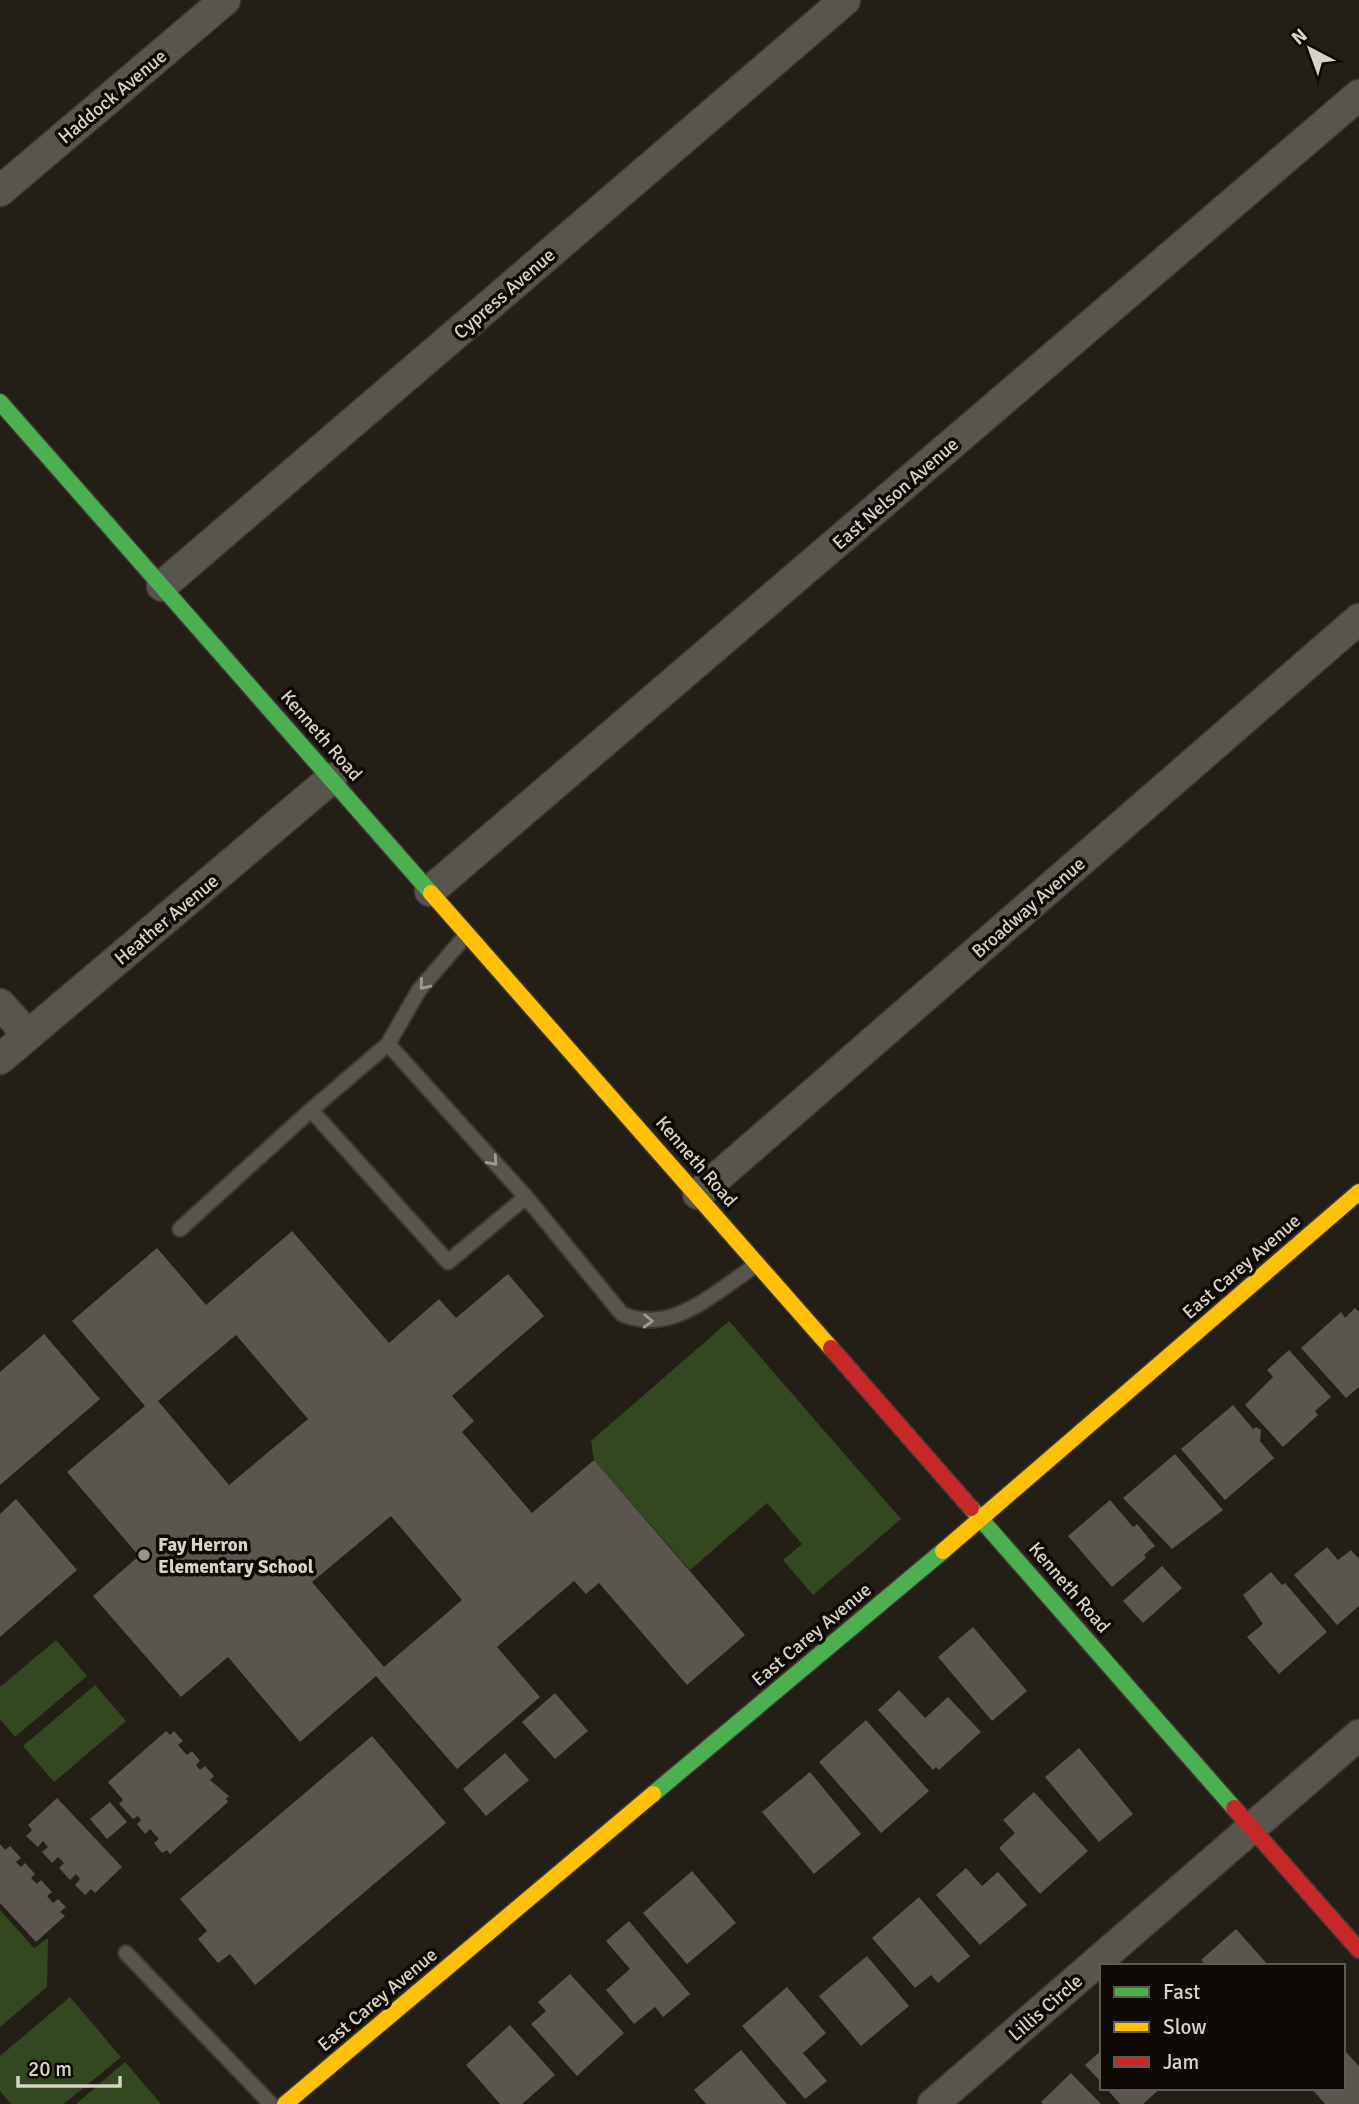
<svg xmlns="http://www.w3.org/2000/svg" width="1359" height="2104" viewBox="0 0 1359 2104" font-family="Signika,sans-serif">
	<style>
		.green { fill: #334820 }
		.building { fill: #5a554e; fill-rule: evenodd }
		.lines { fill: none; stroke-linecap: round; stroke-linejoin: round }
		.lane-casing { stroke: #3d3833; stroke-width: 18 }
		.street-casing { stroke: #3d3833; stroke-width: 33 }
		.fast-casing { stroke: #3d3833; stroke-width: 19 }
		.slow-casing { stroke: #3d3833; stroke-width: 19 }
		.jam-casing { stroke: #3d3833; stroke-width: 19 }
		.lane { stroke: #58544e; stroke-width: 14 }
		.street { stroke: #58544e; stroke-width: 30 }
		.fast { stroke: #4caf50; stroke-width: 16 }
		.slow { stroke: #ffc107; stroke-width: 16 }
		.jam { stroke: #c62828; stroke-width: 16 }
		.oneway { stroke: #9e9992 }
		.poi-dot { fill: #99938a; stroke: #0d0a05; stroke-width: 2.5 }
		.labels { text-anchor: middle; stroke-width: 7; stroke-linejoin: round; paint-order: stroke }
		.street-label { font-size: 19px; fill: #d8d2c9; stroke: #0d0a05 }
		.poi-label { font-size: 19px; font-weight: bold; fill: #d8d2c9; stroke: #0d0a05; text-anchor: start }
	</style>
	<rect width="100%" height="100%" fill="#231e16"/>
	<!-- green -->
	<path class="green" d="M729,1321L901,1519L813,1595L783,1560L802,1544L767,1503L690,1570L594,1460L591,1441Z
		M56,1640L87,1676L15,1737L0,1719V1687Z
		M95,1685L126,1721L54,1782L23,1746Z
		M0,1910L34,1948L48,1938L47,1987L0,2027Z
		M70,1997L121,2057L64,2104H11L0,2091V2056Z
		M125,2062L161,2104H76Z"/>
	<!-- building -->
	<path class="building" d="M292,1231L389,1343L439,1299L456,1318L508,1274L544,1316L452,1396L474,1421L462,1432L532,1513L594,1460L745,1635L687,1685L599,1583L586,1594L574,1581L497,1647L540,1697L457,1769L376,1676L300,1742L228,1657L181,1697L93,1596L139,1556L67,1472L145,1406L72,1321L157,1248L206,1305ZM236,1335L308,1419L229,1485L158,1401ZM391,1516L462,1600L384,1667L312,1582Z
		M1355,1308L1359,1312V1387L1346,1398L1301,1348L1341,1312L1345,1318Z
		M44,1334L100,1399L0,1485V1372Z
		M1289,1350L1331,1397L1315,1411L1318,1415L1283,1447L1245,1405L1273,1377L1267,1370Z
		M1233,1405L1253,1429L1256,1427L1261,1430L1260,1441L1274,1458L1225,1500L1181,1449Z
		M1175,1454L1223,1510L1172,1549L1123,1498Z
		M16,1499L77,1570L0,1637V1514Z
		M1110,1500L1133,1527L1137,1524L1155,1546L1144,1555L1146,1558L1112,1587L1068,1536Z
		M1327,1547L1338,1560L1351,1550L1359,1559V1606L1337,1625L1294,1575Z
		M1162,1566L1182,1588L1143,1623L1123,1601Z
		M1271,1572L1282,1585L1285,1583L1327,1632L1279,1674L1247,1637L1263,1624L1243,1595Z
		M973,1627L1027,1691L992,1721L938,1657Z
		M899,1690L925,1718L948,1697L981,1732L939,1770L936,1767L933,1770L878,1710Z
		M555,1693L588,1731L555,1759L522,1722Z
		M866,1720L929,1791L881,1833L819,1762Z
		M166,1731L170,1735L174,1731L183,1741L178,1745L187,1755L192,1751L200,1761L196,1765L200,1770L205,1766L214,1776L210,1780L229,1796L226,1799L228,1802L170,1854L167,1850L162,1853L154,1843L159,1839L150,1829L145,1834L137,1824L141,1820L138,1816L133,1819L119,1804L123,1800L108,1782Z
		M372,1736L446,1823L255,1985L230,1954L218,1963L198,1939L207,1931L180,1899Z
		M1079,1748L1133,1814L1099,1842L1045,1777Z
		M505,1753L529,1780L486,1816L463,1789Z
		M810,1772L861,1834L814,1874L762,1812Z
		M1034,1792L1088,1851L1040,1894L999,1848L1015,1833L1003,1820Z
		M57,1798L122,1867L95,1893L91,1889L85,1895L75,1885L80,1879L76,1874L70,1880L59,1868L64,1863L58,1857L52,1863L42,1852L48,1847L43,1841L38,1847L26,1836L32,1830L28,1825Z
		M110,1802L127,1822L107,1839L90,1819Z
		M0,1844L5,1850L10,1846L21,1858L16,1862L21,1867L25,1863L35,1874L31,1878L37,1884L41,1880L52,1892L47,1896L53,1903L58,1899L66,1907L60,1912L65,1916L36,1942L0,1903Z
		M966,1868L982,1886L998,1872L1027,1905L980,1945L936,1895Z
		M692,1871L736,1923L687,1964L643,1913Z
		M919,1897L970,1956L938,1983L931,1975L915,1988L872,1938Z
		M629,1921L690,1994L663,2017L655,2007L634,2024L606,1990L630,1969L606,1941Z
		M1236,1929L1269,1966H1207L1201,1960Z
		M867,1956L909,2006L861,2046L819,1996Z
		M570,1974L624,2033L577,2076L531,2024L546,2011L538,2002Z
		M787,1987L826,2033L803,2053L827,2081L805,2099L742,2026Z
		M510,2025L555,2075L522,2104H500L466,2065Z
		M741,2050L787,2104H706L694,2090Z
		M1102,2050V2083L1085,2065Z
		M1346,2052L1359,2066V2104H1325L1311,2088H1343V2054Z
		M1071,2073L1101,2104H1043L1041,2102Z
		M1106,2088H1161L1143,2104H1120Z"/>
	<g class="lines">
		<defs>
			<path id="lane" d="M467,934L419,990L388,1044L526,1197L622,1314C672,1336 714,1292 755,1266
				M388,1044L311,1110L448,1262L526,1197
				M180,1229L311,1110
				M126,1953L271,2104"/>
			<path id="street" d="M0,191L225,0
				M162,586L845,0
				M430,891L1359,95
				M0,1004L28,1035
				M0,1059L332,778
				M698,1194L1359,619
				M933,2104L1359,1735"/>
			<path id="fast" d="M0,402L431,893
				M971,1508L1234,1808
				M653,1794L943,1551"/>
			<path id="slow" d="M431,893L831,1348
				M943,1551L1359,1192
				M285,2104L653,1794"/>
			<path id="jam" d="M831,1348L971,1508
				M1234,1808L1359,1950"/>
		</defs>
		<!-- lane casing -->
		<use href="#lane" class="lane-casing"/>
		<!-- street casing -->
		<use href="#street" class="street-casing"/>
		<!-- fast casing -->
		<use href="#fast" class="fast-casing"/>
		<!-- slow casing -->
		<use href="#slow" class="slow-casing"/>
		<!-- jam casing -->
		<use href="#jam" class="jam-casing"/>
		<!-- lane -->
		<use href="#lane" class="lane"/>
		<!-- street -->
		<use href="#street" class="street"/>
		<!-- fast -->
		<use href="#fast" class="fast"/>
		<!-- slow -->
		<use href="#slow" class="slow"/>
		<!-- jam -->
		<use href="#jam" class="jam"/>
	</g>
	<!-- one-way arrows -->
	<defs><path id="oneway-chevron" d="M-2-3.5L2.5 0L-2 3.5" fill="none" stroke-width="1.6" stroke-linecap="round" stroke-linejoin="round" transform="scale(1.75)"/></defs>
	<g class="oneway">
		<use href="#oneway-chevron" transform="translate(424 985) rotate(129)"/>
		<use href="#oneway-chevron" transform="translate(493 1161) rotate(48)"/>
		<use href="#oneway-chevron" transform="translate(648 1321) rotate(2)"/>
	</g>
	<!-- markers -->
	<circle class="poi-dot" cx="144" cy="1555" r="7"/>
	<g class="labels">
		<!-- street labels -->
		<g class="street-label">
			<text transform="translate(112 96) rotate(-40)" y="7">Haddock Avenue</text>
			<text transform="translate(504 293) rotate(-41)" y="7">Cypress Avenue</text>
			<text transform="translate(895 493) rotate(-41)" y="7">East Nelson Avenue</text>
			<text transform="translate(322 735) rotate(49)" y="7">Kenneth Road</text>
			<text transform="translate(1028 907) rotate(-41)" y="7">Broadway Avenue</text>
			<text transform="translate(166 919) rotate(-40)" y="7">Heather Avenue</text>
			<text transform="translate(697 1161) rotate(49)" y="7">Kenneth Road</text>
			<text transform="translate(1241 1266) rotate(-41)" y="7">East Carey Avenue</text>
			<text transform="translate(1070 1587) rotate(49)" y="7">Kenneth Road</text>
			<text transform="translate(811 1634) rotate(-40)" y="7">East Carey Avenue</text>
			<text transform="translate(377 1999) rotate(-40)" y="7">East Carey Avenue</text>
			<text transform="translate(1045 2007) rotate(-41)" y="7">Lillis Circle</text>
		</g>
		<!-- poi labels -->
		<g class="poi-label">
			<text x="158" y="1551">Fay Herron<tspan x="158" dy="22">Elementary School</tspan></text>
		</g>
	</g>
	<!-- legend -->
	<rect x="1100" y="1964" width="245" height="126" fill="#0d0a05" stroke="#5e5a53" stroke-width="2"/>
	<rect x="1114" y="1987" width="35" height="10" fill="#4caf50" stroke="#5e5a53" stroke-width="2"/>
	<text x="1163" y="1999" font-size="21" fill="#d8d2c9">Fast</text>
	<rect x="1114" y="2022" width="35" height="10" fill="#ffc107" stroke="#5e5a53" stroke-width="2"/>
	<text x="1163" y="2034" font-size="21" fill="#d8d2c9">Slow</text>
	<rect x="1114" y="2057" width="35" height="10" fill="#c62828" stroke="#5e5a53" stroke-width="2"/>
	<text x="1163" y="2069" font-size="21" fill="#d8d2c9">Jam</text>
	<!-- north arrow -->
	<g transform="translate(1310 49) rotate(319)" stroke="#0d0a05" stroke-width="5" paint-order="stroke">
	<path d="M0-5L12 26L0 18L-12 26Z" fill="#d8d2c9"/>
	<text y="-10" font-size="19" font-weight="bold" text-anchor="middle" fill="#d8d2c9">N</text>
	</g>
	<!-- scale -->
	<path d="M18 2076v10h102v-10" fill="none" stroke="#d8d2c9" stroke-width="3.5"/>
	<text x="28" y="2076" font-size="21" fill="#d8d2c9" stroke="#0d0a05" stroke-width="5" paint-order="stroke">20 m</text>
</svg>
